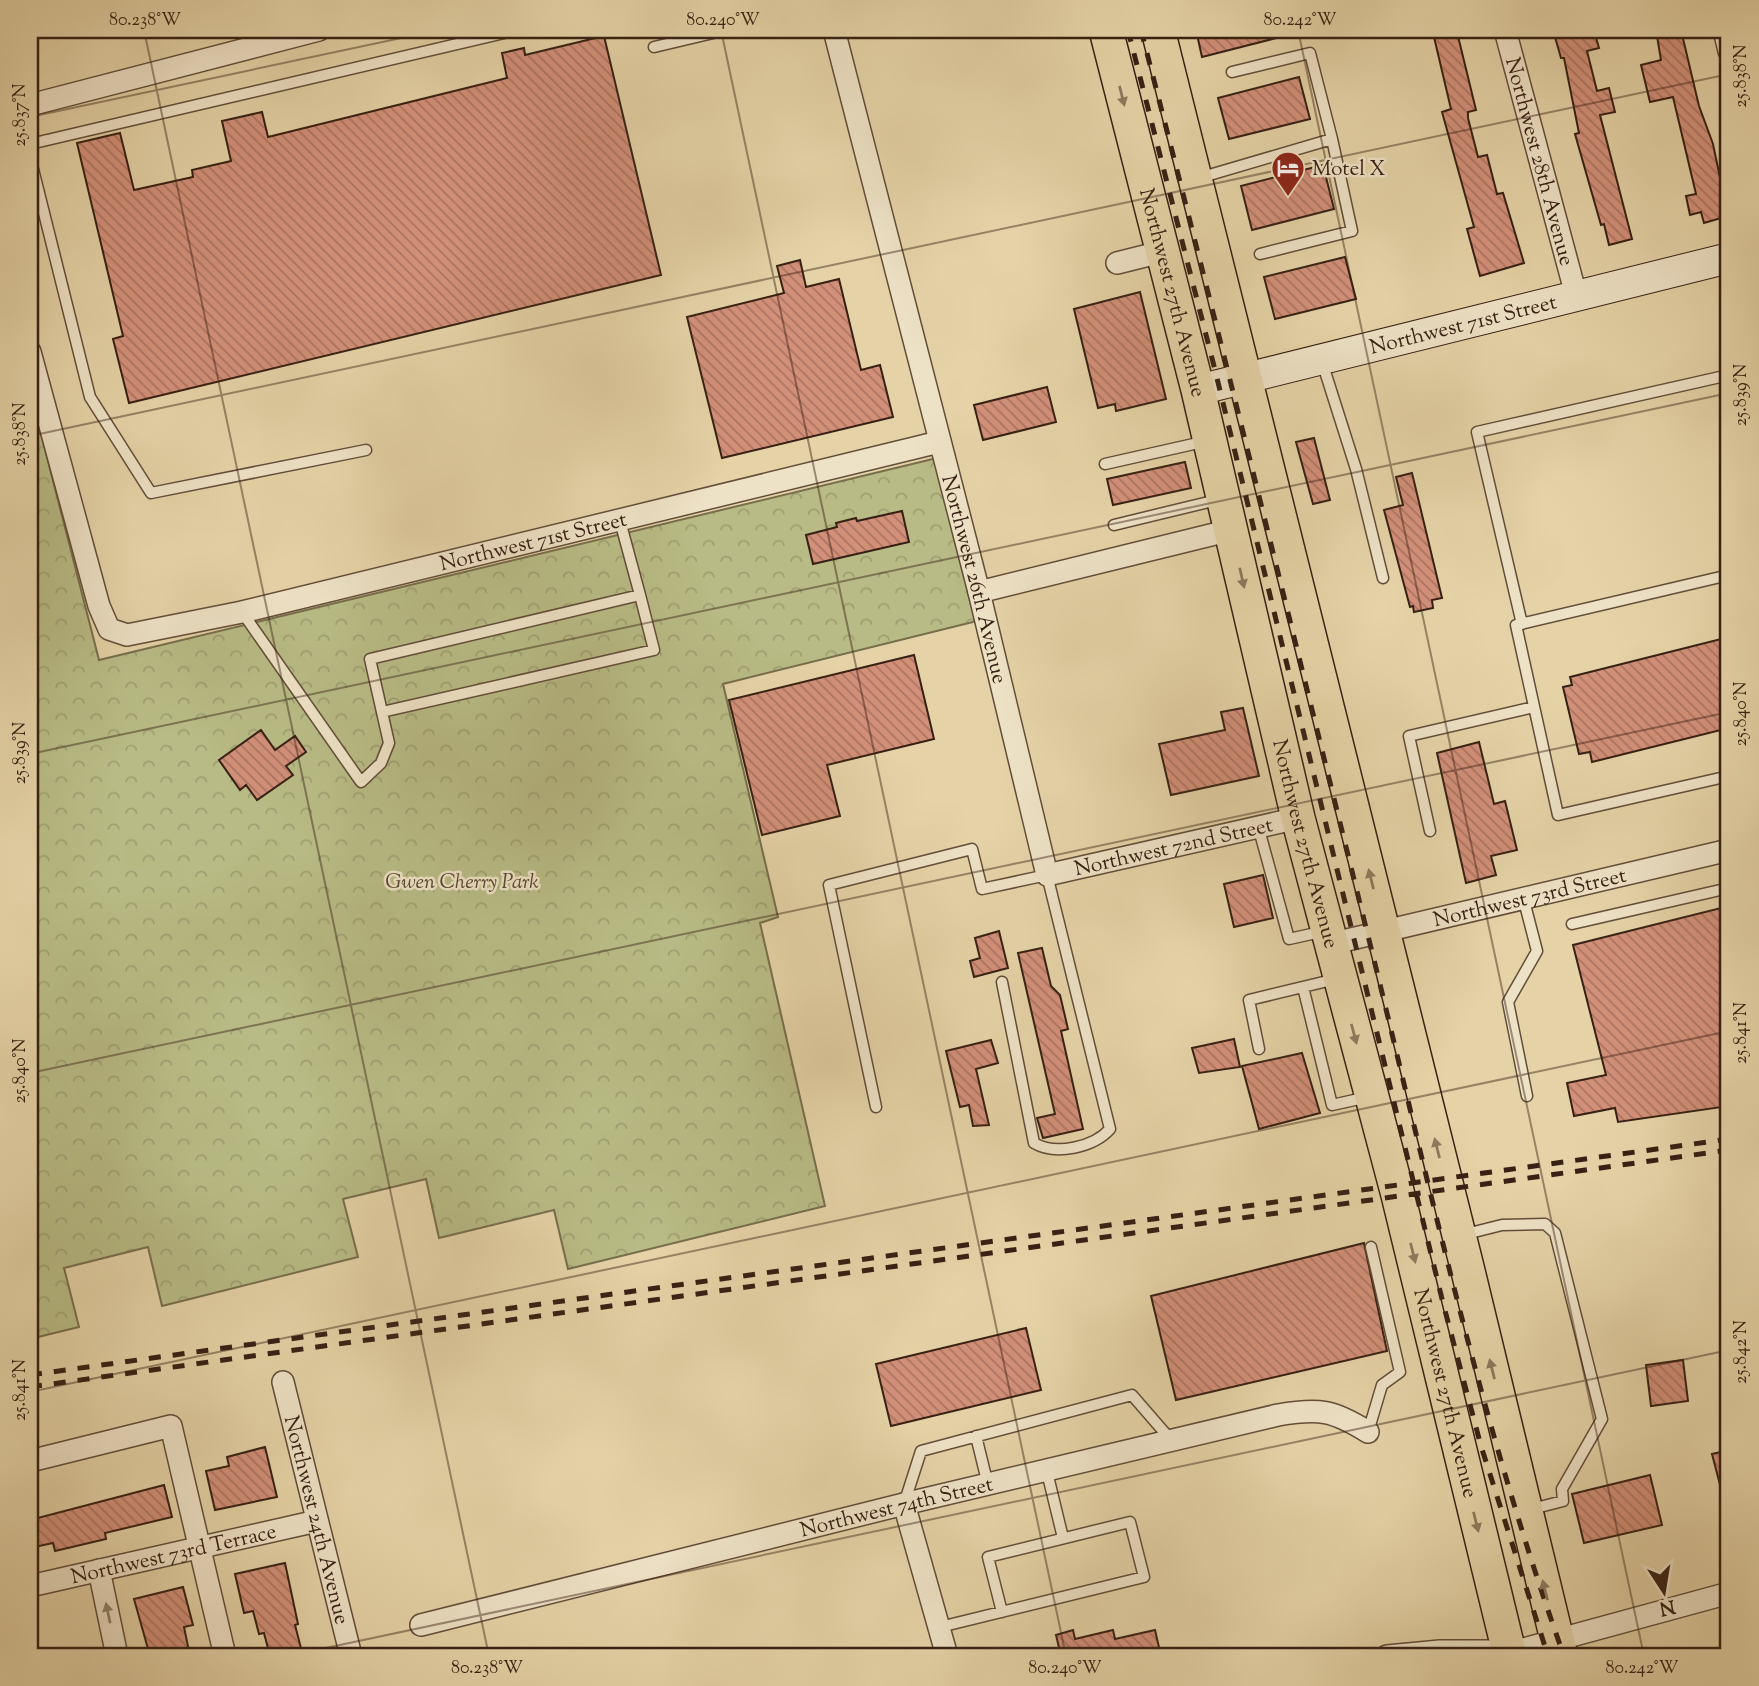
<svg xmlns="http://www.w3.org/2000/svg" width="1759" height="1686" viewBox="0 0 1759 1686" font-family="'Sorts Mill Goudy',serif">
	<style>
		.park { fill: url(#park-crowns); stroke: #786e4c; stroke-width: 2 }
		.building { fill: url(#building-back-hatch); stroke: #372014; stroke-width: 2 }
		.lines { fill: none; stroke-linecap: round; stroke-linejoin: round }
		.lane-casing { stroke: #624d39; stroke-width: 13 }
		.street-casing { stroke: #624d39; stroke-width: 24 }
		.secondary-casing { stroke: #372014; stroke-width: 32 }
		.primary-casing { stroke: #372014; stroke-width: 36 }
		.lane { stroke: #eee2c6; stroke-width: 10 }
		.street { stroke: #eee2c6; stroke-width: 21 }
		.secondary { stroke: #eee2c6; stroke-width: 30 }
		.primary { stroke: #e5d3a7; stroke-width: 33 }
		.rail { stroke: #372014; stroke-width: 5; stroke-dasharray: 12 12; stroke-linecap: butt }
		.oneway { fill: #8e7a5e }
		.oneway2 { fill: #92816d }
		.ticks { fill: none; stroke: #372014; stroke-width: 2; stroke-opacity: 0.45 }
		.labels { text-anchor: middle; stroke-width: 5; stroke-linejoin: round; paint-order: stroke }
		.street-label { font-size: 21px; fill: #372014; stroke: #eee2c6 }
		.poi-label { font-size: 21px; fill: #372014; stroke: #eee2c6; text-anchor: start }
		.park-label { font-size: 21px; font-style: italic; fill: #574730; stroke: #eee2c6 }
		.neatline { fill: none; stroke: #372014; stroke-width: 2.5 }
		.ticks-label { font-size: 18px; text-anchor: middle; fill: #372014 }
	</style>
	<defs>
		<pattern id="park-crowns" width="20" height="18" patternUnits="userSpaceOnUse" patternTransform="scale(1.75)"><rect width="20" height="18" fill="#b8bb85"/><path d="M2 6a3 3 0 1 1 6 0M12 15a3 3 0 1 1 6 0" fill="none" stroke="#9fa072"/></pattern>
		<pattern id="building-back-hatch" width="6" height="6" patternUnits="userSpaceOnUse" patternTransform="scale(1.75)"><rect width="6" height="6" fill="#d39079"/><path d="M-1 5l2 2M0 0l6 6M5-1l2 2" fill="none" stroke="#ac7562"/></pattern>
	</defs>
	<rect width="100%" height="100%" fill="#e5d3a7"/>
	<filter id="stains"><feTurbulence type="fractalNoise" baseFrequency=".00286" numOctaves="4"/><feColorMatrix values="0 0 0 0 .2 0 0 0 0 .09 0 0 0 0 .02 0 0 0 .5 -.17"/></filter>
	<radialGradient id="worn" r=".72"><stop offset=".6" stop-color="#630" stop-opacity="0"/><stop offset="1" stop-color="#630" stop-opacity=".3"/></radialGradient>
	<!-- park -->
	<path class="park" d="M30,391L99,660L937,458L977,621L723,684L778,917L760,923L825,1206L568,1269L554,1210L439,1238L426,1179L343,1199L358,1257L162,1306L148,1247L64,1268L79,1327L30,1339Z"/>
	<!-- building -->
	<path class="building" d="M1196,30H1287L1288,35L1202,57Z
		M1553,30H1594L1599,48L1587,51L1597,91L1609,88L1615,112L1600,115L1632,239L1609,245L1604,224L1601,225L1575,134L1579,133L1564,58H1561Z
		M1656,30H1681L1699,106L1713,144L1728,216L1704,223L1701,212L1690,215L1686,196L1696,194L1673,97L1650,102L1641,65L1661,60Z
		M1457,32L1476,110L1468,112V118L1478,157L1487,155L1497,194L1503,193L1524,263L1480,276L1467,229L1474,227L1442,112L1451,109L1434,37Z
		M604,36L661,275L129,403L113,339L123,336L77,143L120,133L134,190L193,177L192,170L231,161L222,121L262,112L268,137L507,78L502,53L524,48L525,55Z
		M1299,77L1310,119L1229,139L1218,98Z
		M1323,165L1334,209L1252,230L1241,186Z
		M1345,257L1356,299L1275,319L1264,277Z
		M800,260L806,287L839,279L861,370L880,365L893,417L722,458L687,317L784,293L777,266Z
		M1140,292L1166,399L1116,411L1115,404L1098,408L1074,309Z
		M1047,387L1056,422L983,440L974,405Z
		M1314,438L1330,500L1313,504L1296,442Z
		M1185,462L1191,488L1113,505L1107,479Z
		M1412,473L1442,598L1432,600L1433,608L1414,612L1413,606L1410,607L1384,510L1403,505L1396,477Z
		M902,511L909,542L813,564L806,535L837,527L836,523L856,518L857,521Z
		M1729,637V728L1592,762L1590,752L1579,754L1563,687L1572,685L1570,677Z
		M914,655L934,739L827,765L840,816L762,835L729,700Z
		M1243,708L1259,776L1171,795L1159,744L1225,730L1221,712Z
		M261,730L275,750L295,736L306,752L286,766L293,775L257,800L246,785L240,790L219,760Z
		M1479,742L1494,804L1505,801L1517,850L1491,856L1496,875L1466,883L1437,753Z
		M1263,875L1273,918L1234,927L1224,884Z
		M1729,906V1106L1618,1122L1615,1108L1574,1116L1567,1083L1606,1075L1573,945Z
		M999,931L1008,968L974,977L970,961L980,958L975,938Z
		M1042,948L1051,986L1060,995L1068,1029L1061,1031L1083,1129L1043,1138L1037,1118L1055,1114L1018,953Z
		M1234,1039L1240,1067L1199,1073L1192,1048Z
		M991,1040L998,1063L976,1069L989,1125L973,1126L969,1105L960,1107L946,1051Z
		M1302,1053L1320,1113L1259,1129L1242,1066Z
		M1364,1243L1387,1351L1176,1400L1151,1296Z
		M1026,1328L1041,1390L891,1426L876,1364Z
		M1683,1360L1688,1401L1651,1406L1646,1365Z
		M265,1447L277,1497L215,1510L206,1471L229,1466L227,1457Z
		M1729,1450V1499L1724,1500L1712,1454Z
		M1650,1475L1662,1525L1584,1543L1572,1494Z
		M164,1485L172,1517L105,1533L106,1539L55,1551L53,1543L30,1548V1520Z
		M285,1563L298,1624L295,1625L303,1656H270L264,1633L259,1634L253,1611L244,1613L235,1574Z
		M183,1587L193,1625L184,1627L189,1651L175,1656H150L134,1599Z
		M1073,1630L1075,1639L1113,1630L1115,1639L1155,1630L1161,1656H1061L1056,1635Z"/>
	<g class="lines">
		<defs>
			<path id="lane" d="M654,47L726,30
				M30,144L517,30
				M30,157L90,397L151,493L366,450
				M1199,178L1332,139L1310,53L1232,72
				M1260,254L1352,231L1332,139
				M1322,362L1356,469L1383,578
				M1105,464L1207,441
				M1114,525L1221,499
				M1729,575L1516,625L1558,815L1729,776
				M242,612L361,782L381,763L389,743L370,659L640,595L620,521
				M1522,624L1477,432L1729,375
				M382,712L654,650L640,595
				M1258,826L1289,939L1325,931
				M1430,831L1409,736L1534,707
				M1523,897L1537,951L1508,1002L1527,1096
				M1572,924L1729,888
				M1303,987L1332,1105L1368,1097
				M1259,1049L1249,1000L1336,979
				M876,1107L829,885L972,849L982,889L1047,875L1110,1129C1094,1147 1056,1156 1034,1143L1002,982
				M1462,1235L1502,1225L1545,1224L1555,1233L1602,1419L1562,1489L1563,1501L1528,1510
				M1368,1432L1382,1385L1400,1372L1371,1247
				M976,1436L988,1485
				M1047,1472L1063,1538
				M904,1504L921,1451L1132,1395L1171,1440
				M940,1627L1144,1577L1130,1522L988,1557L1002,1612"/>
			<g id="street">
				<path id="s1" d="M834,30L979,592L1047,875L1298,818"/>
				<path id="s2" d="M1505,30L1576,295"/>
				<path d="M1724,30L1729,51"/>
				<path d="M30,105L319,30"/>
				<path d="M1117,263L1161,252"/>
				<path id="s3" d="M30,352L99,606L109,629L127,635L242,612L939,442"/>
				<path d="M979,592L1231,530"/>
				<path id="s4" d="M1330,944L1729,850"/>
				<path id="s5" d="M283,1382L351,1656"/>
				<path d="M30,1461L171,1426L225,1656"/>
				<path d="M904,1504L947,1656"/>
				<path d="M99,1570L117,1656"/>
				<path id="s6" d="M30,1586L317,1521"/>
				<path id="s7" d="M421,1625L904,1504L1278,1415C1319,1408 1333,1410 1368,1432"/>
				<path d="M1387,1656L1440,1651H1509"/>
				<path d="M1498,1656L1729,1593"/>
			</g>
			<g id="secondary">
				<path id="s8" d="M1198,390L1729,258"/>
			</g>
			<g id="primary">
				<path id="s9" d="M1106,30L1198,390L1298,818L1398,1195L1510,1656"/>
				<path d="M1158,30L1467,1267L1561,1656"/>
			</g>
		</defs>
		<!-- lane casing -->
		<use href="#lane" class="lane-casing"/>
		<!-- street casing -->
		<use href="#street" class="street-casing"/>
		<!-- secondary casing -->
		<use href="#secondary" class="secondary-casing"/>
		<!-- primary casing -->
		<use href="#primary" class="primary-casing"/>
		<!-- lane -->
		<use href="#lane" class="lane"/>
		<!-- street -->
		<use href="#street" class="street"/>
		<!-- secondary -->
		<use href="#secondary" class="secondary"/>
		<!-- primary -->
		<use href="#primary" class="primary"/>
		<!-- rail -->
		<path class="rail" d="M1128,30L1214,366L1443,1303L1481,1446L1548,1656
			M1141,30C1222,343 1299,658 1377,972C1433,1202 1484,1433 1564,1656
			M30,1375L1729,1139
			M30,1387L1729,1150"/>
	</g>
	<!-- one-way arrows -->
	<defs><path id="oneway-solid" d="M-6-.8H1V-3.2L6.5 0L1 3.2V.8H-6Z" transform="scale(1.75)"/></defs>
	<g class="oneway">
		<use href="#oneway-solid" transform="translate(1122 96) rotate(76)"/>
		<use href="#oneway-solid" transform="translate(1242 578) rotate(77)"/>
		<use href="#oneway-solid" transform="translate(1371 879) rotate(-104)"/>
		<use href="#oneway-solid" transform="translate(1354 1034) rotate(75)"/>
		<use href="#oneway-solid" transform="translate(1437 1148) rotate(-104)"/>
		<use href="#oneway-solid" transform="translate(1413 1253) rotate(76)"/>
		<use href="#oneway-solid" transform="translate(1492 1369) rotate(-104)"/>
		<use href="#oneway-solid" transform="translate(1476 1522) rotate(76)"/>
		<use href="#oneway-solid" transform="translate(1545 1590) rotate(-104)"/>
	</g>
	<use class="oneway2" href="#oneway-solid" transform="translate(108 1613) rotate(-102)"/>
	<!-- ticks -->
	<path class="ticks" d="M144,30L489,1656M721,30L1066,1656M1298,30L1644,1656M30,117L439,30M30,436L1729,74M30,754L1729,393M30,1073L1729,712M30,1392L1729,1031M288,1656L1729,1350"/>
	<!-- icons -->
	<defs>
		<symbol id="hotel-pin" viewBox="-11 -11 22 30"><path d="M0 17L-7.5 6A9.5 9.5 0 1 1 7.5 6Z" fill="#8f2418" stroke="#eee2c6"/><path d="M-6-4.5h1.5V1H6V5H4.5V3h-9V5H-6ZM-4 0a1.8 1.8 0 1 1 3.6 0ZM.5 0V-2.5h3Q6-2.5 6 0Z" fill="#fff"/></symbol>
	</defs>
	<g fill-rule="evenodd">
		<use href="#hotel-pin" x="1269" y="149" width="38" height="52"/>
	</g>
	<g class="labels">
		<!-- street labels -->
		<g class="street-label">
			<text dy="7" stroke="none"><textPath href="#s2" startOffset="136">Northwest 28th Avenue</textPath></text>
			<text dy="7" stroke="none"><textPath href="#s9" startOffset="271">Northwest 27th Avenue</textPath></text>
			<text dy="7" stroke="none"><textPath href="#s8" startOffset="273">Northwest 71st Street</textPath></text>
			<text dy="7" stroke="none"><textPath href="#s3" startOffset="724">Northwest 71st Street</textPath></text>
			<text dy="7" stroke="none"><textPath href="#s1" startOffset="567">Northwest 26th Avenue</textPath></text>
			<text dy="7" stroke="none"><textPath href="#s9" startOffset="838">Northwest 27th Avenue</textPath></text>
			<text dy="7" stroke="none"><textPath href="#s1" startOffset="1001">Northwest 72nd Street</textPath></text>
			<text dy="7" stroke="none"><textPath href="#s4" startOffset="205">Northwest 73rd Street</textPath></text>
			<text dy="7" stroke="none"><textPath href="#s9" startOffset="1405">Northwest 27th Avenue</textPath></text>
			<text dy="7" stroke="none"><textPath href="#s7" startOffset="490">Northwest 74th Street</textPath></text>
			<text dy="7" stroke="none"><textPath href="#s5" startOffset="142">Northwest 24th Avenue</textPath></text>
			<text dy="7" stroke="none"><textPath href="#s6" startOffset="147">Northwest 73rd Terrace</textPath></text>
		</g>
		<!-- poi labels -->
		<g class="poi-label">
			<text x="1312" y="175">Motel X</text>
		</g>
		<!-- park labels -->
		<g class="park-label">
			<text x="462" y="888">Gwen Cherry Park</text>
		</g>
	</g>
	<!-- margin -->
	<rect width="1759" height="1686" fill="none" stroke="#e5d3a7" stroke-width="77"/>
	<!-- north arrow -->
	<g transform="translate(1664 1592) rotate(168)" stroke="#eee2c6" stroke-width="5" paint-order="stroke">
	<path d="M0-5L12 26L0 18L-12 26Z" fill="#372014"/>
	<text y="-10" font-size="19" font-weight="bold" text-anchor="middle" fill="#372014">N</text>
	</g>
	<rect x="38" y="38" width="1682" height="1610" class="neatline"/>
	<g class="ticks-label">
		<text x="145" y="25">80.238°W</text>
		<text x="723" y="25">80.240°W</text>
		<text x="1300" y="25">80.242°W</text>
		<text transform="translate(1740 76) rotate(-90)" y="6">25.838°N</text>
		<text transform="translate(19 115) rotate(-90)" y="6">25.837°N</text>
		<text transform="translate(1740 395) rotate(-90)" y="6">25.839°N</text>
		<text transform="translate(19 434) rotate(-90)" y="6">25.838°N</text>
		<text transform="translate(1740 714) rotate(-90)" y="6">25.840°N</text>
		<text transform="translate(19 753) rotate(-90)" y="6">25.839°N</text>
		<text transform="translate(1740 1033) rotate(-90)" y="6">25.841°N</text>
		<text transform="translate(19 1071) rotate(-90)" y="6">25.840°N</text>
		<text transform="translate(1740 1352) rotate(-90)" y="6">25.842°N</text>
		<text transform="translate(19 1390) rotate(-90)" y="6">25.841°N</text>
		<text x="487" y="1673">80.238°W</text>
		<text x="1065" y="1673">80.240°W</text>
		<text x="1642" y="1673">80.242°W</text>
	</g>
	<rect width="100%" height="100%" filter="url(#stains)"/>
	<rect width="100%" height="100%" fill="url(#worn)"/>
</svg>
